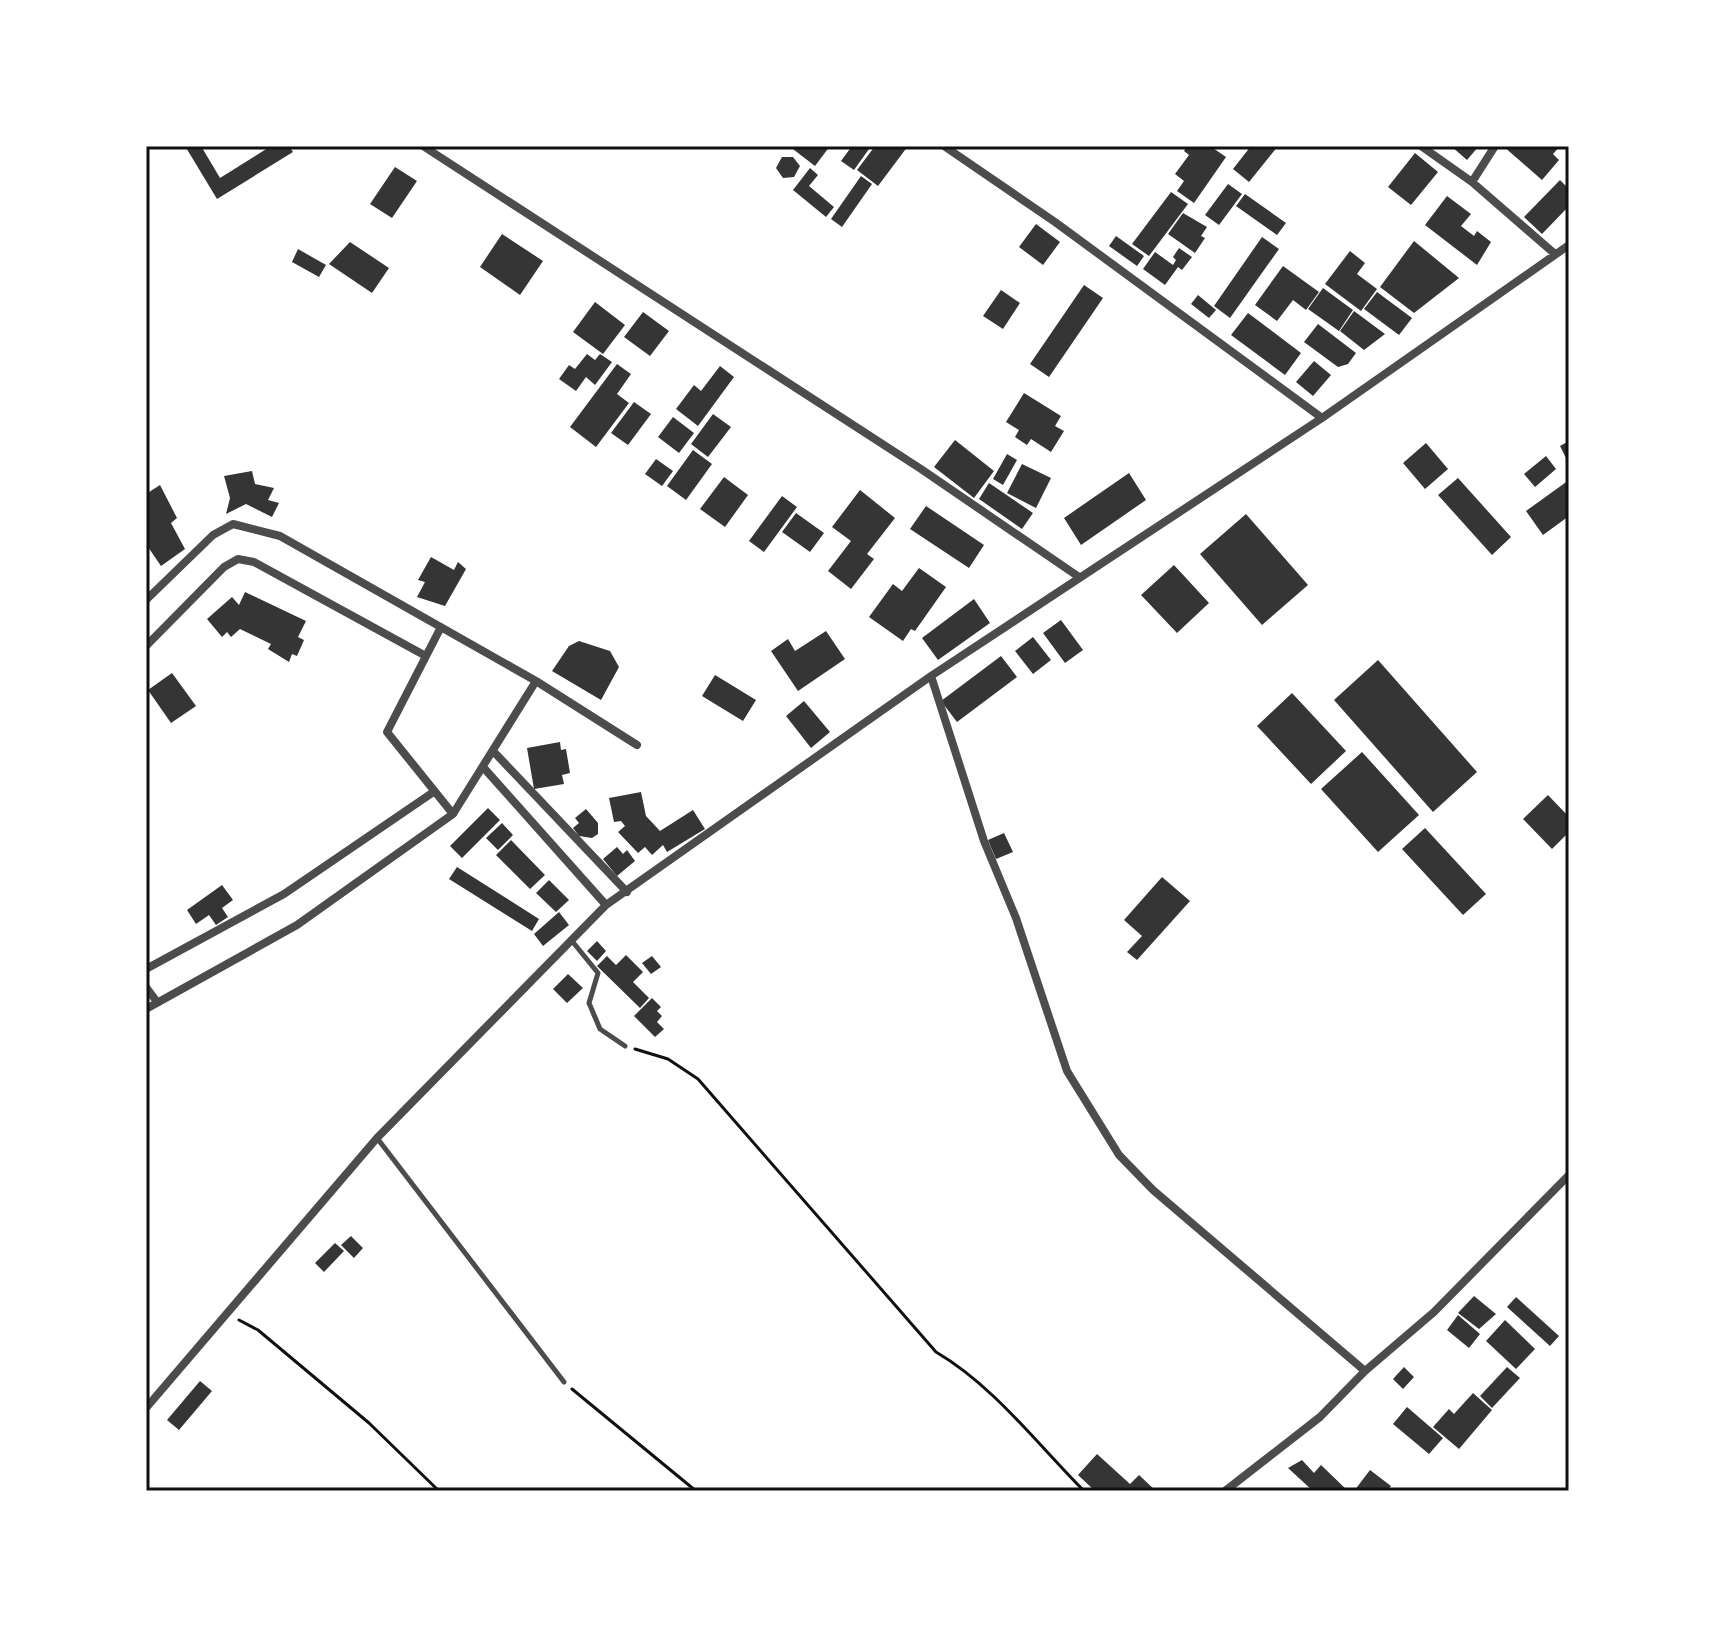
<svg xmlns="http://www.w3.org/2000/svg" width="1715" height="1637" viewBox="0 0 1715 1637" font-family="'Fira Sans',sans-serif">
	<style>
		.building { fill: #353535 }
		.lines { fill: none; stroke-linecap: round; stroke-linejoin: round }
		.path { stroke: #111; stroke-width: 3 }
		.service { stroke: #4c4c4c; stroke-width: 5 }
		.minor { stroke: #4c4c4c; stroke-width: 8 }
		.neatline { fill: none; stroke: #111; stroke-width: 3 }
	</style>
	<rect width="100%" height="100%" fill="#fff"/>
	<!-- building -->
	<path class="building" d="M185,146H201L220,178L271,146H289L293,152L217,199Z
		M789,146H830L815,166Z
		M852,146L869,149L854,170L841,161Z
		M875,146H908L878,186L857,170Z
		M1187,146H1210L1226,157L1194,203L1177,191L1184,181L1175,174L1189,155L1184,151Z
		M1251,146H1278L1249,182L1233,169Z
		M1451,146H1479L1467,160Z
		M1503,146H1560L1553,154L1559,160L1542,180Z
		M1415,153L1438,172L1411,205L1388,187Z
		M782,157H793L800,166L794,177L783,178L776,168Z
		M395,167L417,181L392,218L370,204Z
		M810,168L818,175L809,186L834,207L826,217L793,190Z
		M861,176L872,184L842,227L831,219Z
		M1560,180L1569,189V206L1542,234L1524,217Z
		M1228,184L1242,194L1219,225L1205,215Z
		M1171,192L1188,204L1149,256L1132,244Z
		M1245,194L1286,223L1277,235L1236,206Z
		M1447,196L1471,214L1461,226L1474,236L1477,231L1491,242L1477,265L1425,225Z
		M1183,213L1207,227L1201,236L1205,238L1195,253L1168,234Z
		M1036,224L1060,242L1043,265L1019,247Z
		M502,234L543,261L520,295L480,267Z
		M1116,236L1144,256L1137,266L1109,246Z
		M1262,237L1279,249L1230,318L1214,306Z
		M1414,241L1459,278L1414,313L1380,287Z
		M350,242L389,268L372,293L329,264Z
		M1179,248L1192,257L1182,270L1178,267L1165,285L1143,269L1155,252L1173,265L1176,260L1173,257Z
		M298,249L326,265L319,277L292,262Z
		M1350,251L1365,263L1357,274L1377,289L1361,311L1325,284Z
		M1283,266L1319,292L1306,310L1293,300L1277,321L1255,305Z
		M1084,285L1103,298L1049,377L1030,364Z
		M1323,288L1353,310L1339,331L1308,309Z
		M1001,290L1020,303L1003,329L983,316Z
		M1377,292L1412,318L1399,335L1364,309Z
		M1198,295L1216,310L1209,318L1191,304Z
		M595,302L625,325L603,354L573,332Z
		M1354,311L1385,334L1364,350L1340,331Z
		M643,312L669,331L650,356L624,337Z
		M1248,313L1301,353L1285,375L1231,335Z
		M1318,324L1356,353L1348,364L1338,367L1304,342Z
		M587,354L595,360L600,354L612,362L595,385L586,377L576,391L559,379L569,365L575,369Z
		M1314,361L1331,375L1313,396L1296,382Z
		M617,364L631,374L617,394L629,403L596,447L570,427Z
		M720,366L734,377L698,426L676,409L694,385L701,391Z
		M1024,393L1061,416L1055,426L1064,431L1051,452L1031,439L1027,445L1015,437L1019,430L1006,422Z
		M634,402L651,414L628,445L611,433Z
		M713,414L731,427L708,457L691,444Z
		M673,417L694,433L679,453L658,437Z
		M955,440L994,471L974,498L934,467Z
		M1569,441V464L1560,446Z
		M1426,443L1448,469L1425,489L1403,463Z
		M693,450L712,464L686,500L667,486Z
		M1007,454L1017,460L1003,485L993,479Z
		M1546,456L1556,469L1535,487L1524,474Z
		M656,459L673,471L662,486L645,474Z
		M1022,464L1051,478L1036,508L1007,493Z
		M252,471L255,484L274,488L268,500L279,503L272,517L246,504L226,514L230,498L224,476Z
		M1129,473L1146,500L1081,545L1064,518Z
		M724,477L748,495L725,527L700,509Z
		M1458,478L1511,537L1492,555L1438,495Z
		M1569,480V516L1543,535L1526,511Z
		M989,483L1033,513L1022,529L979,499Z
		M160,485L177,518L171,523L185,549L161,566L146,544V494Z
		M860,490L895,518L867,554L874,559L851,589L828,571L851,541L832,527Z
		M782,496L797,507L764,552L749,541Z
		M926,506L984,545L969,568L910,529Z
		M796,513L824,533L810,552L782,532Z
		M1246,514L1308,585L1262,625L1200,554Z
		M431,557L454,570L458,562L466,569L445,606L417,597L425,582L418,580Z
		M1174,565L1209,603L1177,633L1141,595Z
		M919,568L946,587L915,631L911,629L903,641L869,617L893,584L902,591Z
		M245,592L306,621L298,637L304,640L297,656L292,654L289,662L268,649L271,644L240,629L231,637L227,632L222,637L207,619L232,597L239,605Z
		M974,599L990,623L938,660L922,638Z
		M1061,620L1083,650L1065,663L1043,633Z
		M826,631L845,659L798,691L771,651L788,639L795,651Z
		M1033,637L1051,660L1033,674L1015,651Z
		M579,641L610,651L619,667L601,700L552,671L569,646Z
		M1001,656L1017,677L957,722L941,701Z
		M1378,660L1477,772L1433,812L1334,700Z
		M172,673L196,706L171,723L148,690Z
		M715,675L756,700L743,721L702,696Z
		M1292,693L1346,751L1311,784L1257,726Z
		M804,701L830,732L811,748L786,716Z
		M560,742L561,750L566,749L570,773L562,775L564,784L534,789L527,748Z
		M1362,752L1419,815L1378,852L1321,789Z
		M641,792L646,816L660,831L693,810L705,829L667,852L663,845L652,855L645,847L638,853L618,832L625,826L621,821L614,822L609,798Z
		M1548,795L1569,817V832L1552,849L1523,819Z
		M488,808L500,820L462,858L450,846Z
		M586,809L598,823V834L592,838L579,836L573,828L579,823L575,818Z
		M502,823L513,835L498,850L486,838Z
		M1425,828L1486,894L1463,915L1402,849Z
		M1004,833L1013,852L996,859L988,840Z
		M511,840L545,875L530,889L496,855Z
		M617,847L623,854L627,850L635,861L617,876L603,859Z
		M457,867L539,919L532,931L449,879Z
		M1162,877L1190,901L1137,960L1127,952L1142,936L1124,920Z
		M549,880L569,900L556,912L536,893Z
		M222,885L233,900L222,908L228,917L216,925L209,915L196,924L187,910Z
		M559,912L569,925L543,946L534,934Z
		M597,941L606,951L597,961L587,951Z
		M626,955L643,972L633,982L649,998L640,1008L597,966L607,956L616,965Z
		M652,956L661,967L651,974L642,963Z
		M568,974L583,988L567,1003L553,989Z
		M652,998L661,1007L657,1011L662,1016L657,1022L664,1029L655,1037L634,1016Z
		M351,1236L363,1248L354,1258L341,1245Z
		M335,1243L344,1251L324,1272L315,1263Z
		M1474,1296L1496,1314L1479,1329L1458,1313Z
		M1516,1297L1559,1336L1550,1346L1507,1307Z
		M1458,1315L1480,1334L1469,1348L1447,1330Z
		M1505,1320L1535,1349L1516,1369L1486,1341Z
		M1404,1367L1414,1377L1403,1389L1393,1379Z
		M1507,1367L1520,1378L1492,1408L1480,1396Z
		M200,1381L212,1391L179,1430L167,1420Z
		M1473,1393L1492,1410L1459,1449L1433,1427L1449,1409L1454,1414Z
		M1407,1407L1443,1438L1429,1454L1393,1424Z
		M1097,1454L1130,1484L1139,1475L1156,1491H1095L1078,1475Z
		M1302,1460L1314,1473L1321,1465L1348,1491H1313L1288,1468Z
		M1370,1470L1391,1486L1387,1491H1354Z"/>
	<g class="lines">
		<!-- path -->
		<path class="path" d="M635,1049L668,1059L698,1079L936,1352C994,1386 1037,1444 1084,1491
			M239,1320L258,1330L369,1423L439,1491
			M572,1389L696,1491"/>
		<!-- service -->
		<path class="service" d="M572,941L598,973L589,1003L600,1029L625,1046
			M377,1138L564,1382"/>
		<!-- minor -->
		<path class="minor" d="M423,146L921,469L1079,577
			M944,146L1055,222L1322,418
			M1421,146L1472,182L1555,254
			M1472,182L1495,146
			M146,600L213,535L233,524L280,536L536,681L637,745
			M441,627L387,732L453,814
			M146,646L224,567L238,559L254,562L424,655
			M931,676L984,841L1016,918L1067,1071L1119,1155L1153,1190L1365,1371
			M493,751L627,892
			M483,767L606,905
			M146,969L284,894L432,793
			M146,987L157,1002
			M146,1009L297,925L453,814L536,681
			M146,1408L377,1138L606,905L931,676L1322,418L1569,245
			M1225,1491L1320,1417L1365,1371L1434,1312L1569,1175"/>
	</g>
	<!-- border -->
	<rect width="1715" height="1637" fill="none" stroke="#ffffff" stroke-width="296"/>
	<rect x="148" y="148" width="1419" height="1341" class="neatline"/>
</svg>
